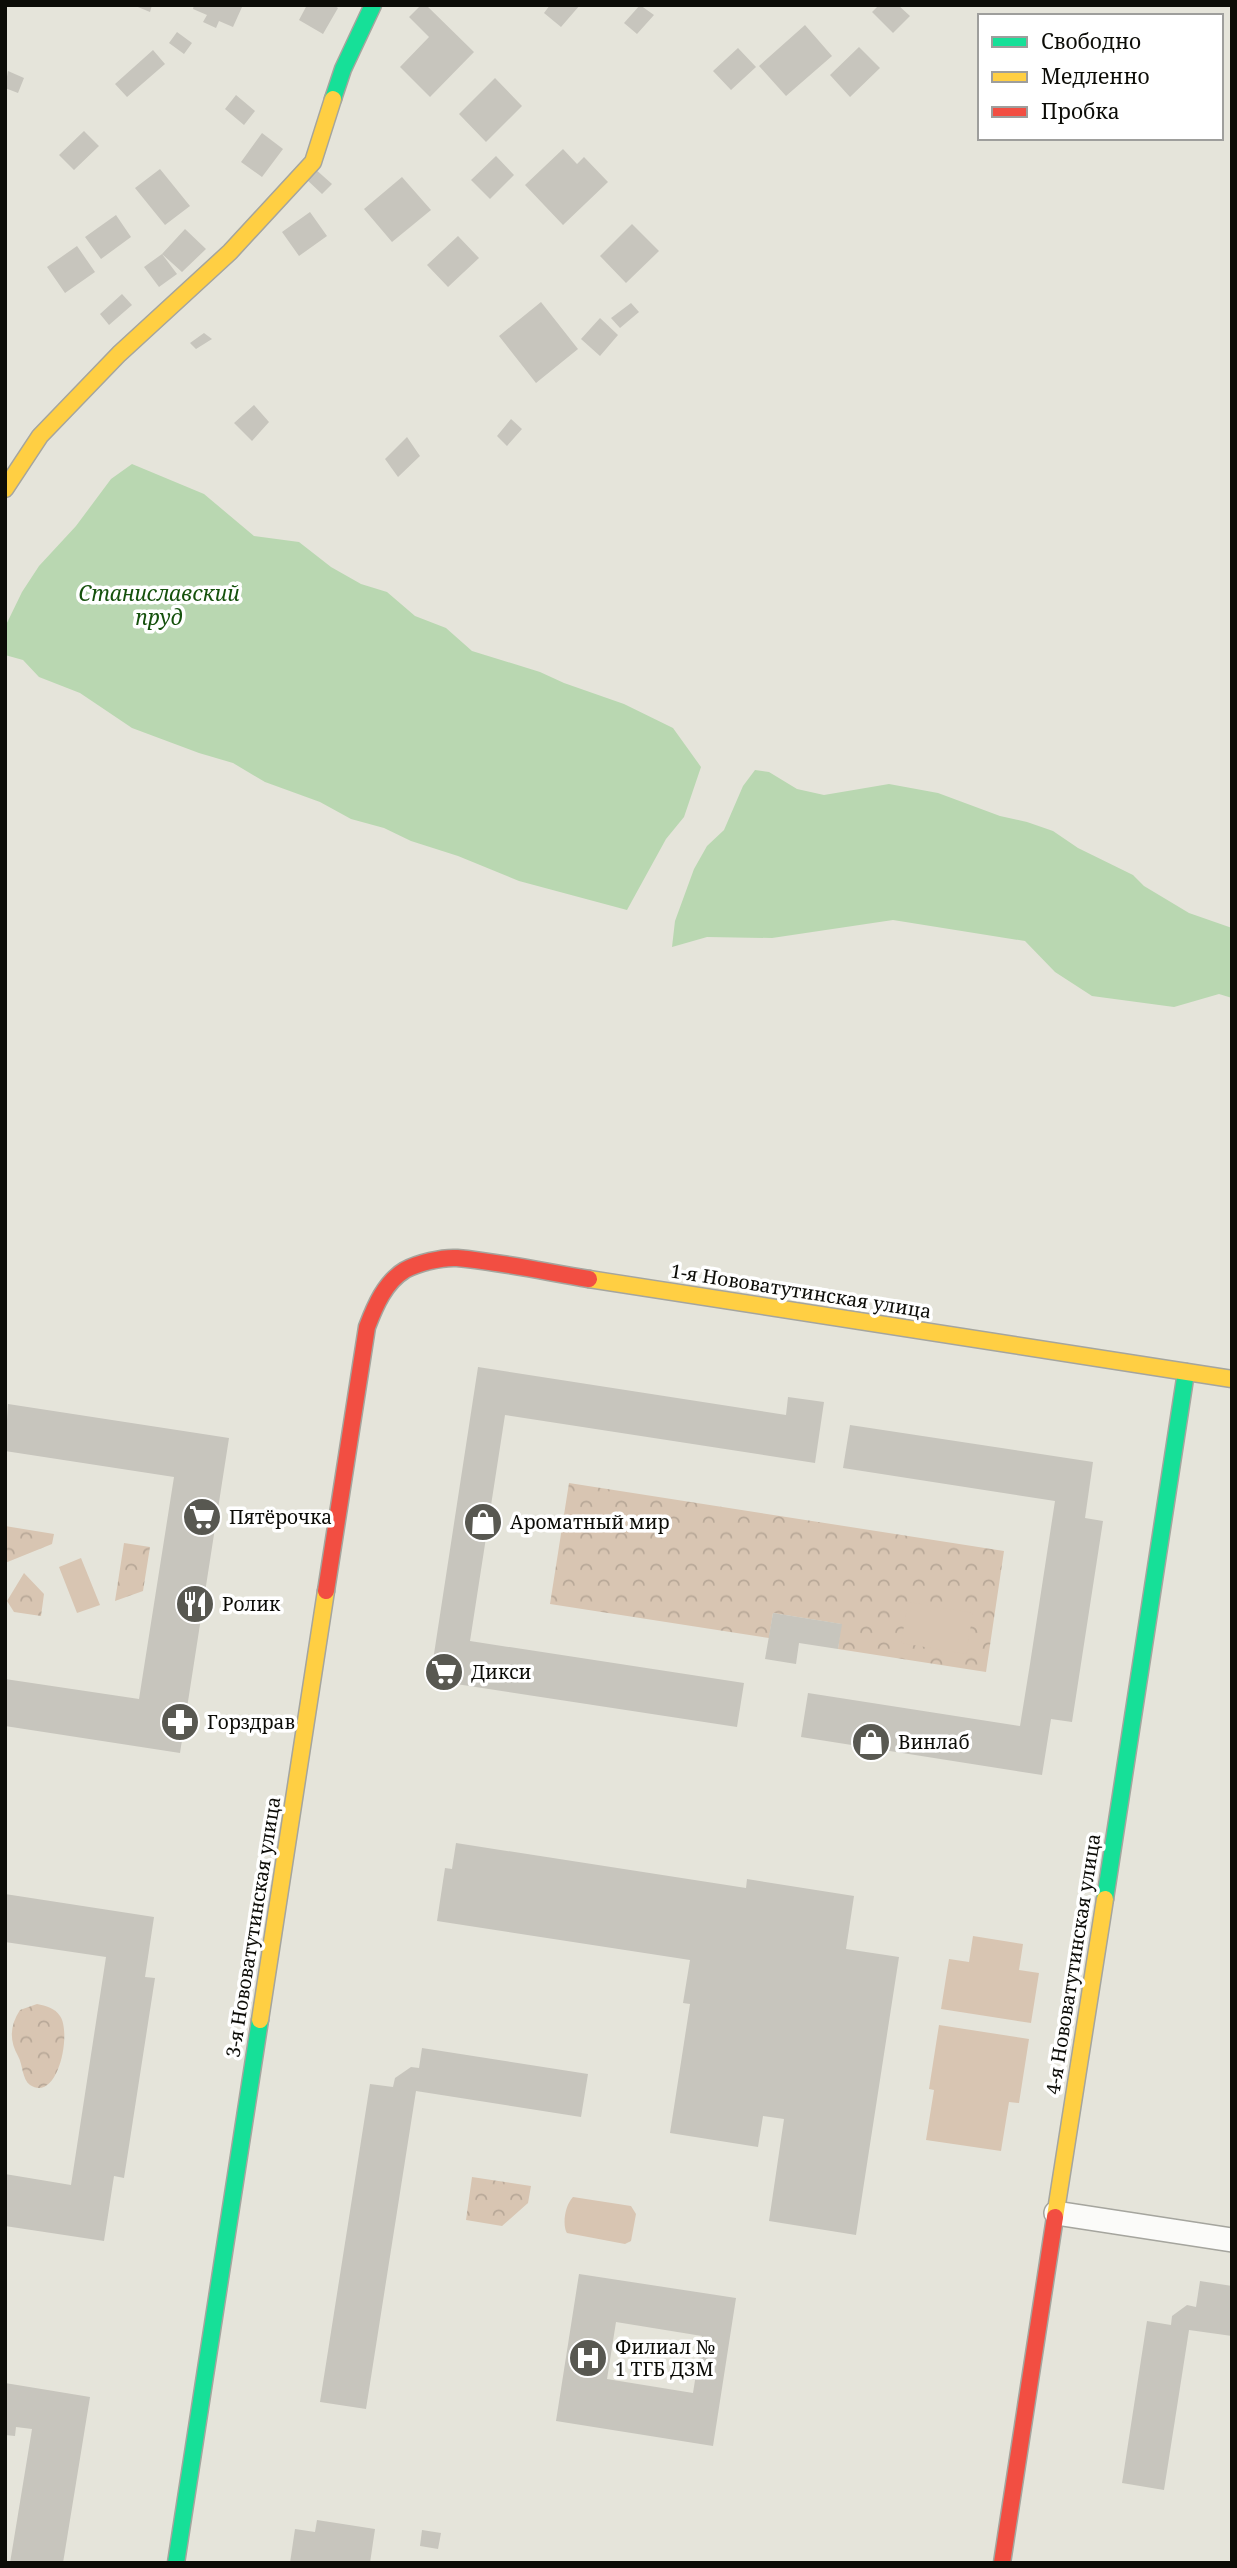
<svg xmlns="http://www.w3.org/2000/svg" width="1237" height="2568" viewBox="0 0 1237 2568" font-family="'Noto Serif',serif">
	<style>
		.park { fill: url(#park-crowns) }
		.garden { fill: #d8c5b2 }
		.water { fill: #b9d7b1 }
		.building { fill: #c7c5bd; fill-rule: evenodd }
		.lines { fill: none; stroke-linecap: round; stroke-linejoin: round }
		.street-casing { stroke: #a5a59e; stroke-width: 26 }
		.fast-casing { stroke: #a5a59e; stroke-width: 19 }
		.slow-casing { stroke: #a5a59e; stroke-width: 19 }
		.jam-casing { stroke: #a5a59e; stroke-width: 19 }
		.street { stroke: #fbfbf9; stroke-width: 23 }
		.fast { stroke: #16e098; stroke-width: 16 }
		.slow { stroke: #ffcf43; stroke-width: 16 }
		.jam { stroke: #f24e42; stroke-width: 16 }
		.labels { text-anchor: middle; stroke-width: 7; stroke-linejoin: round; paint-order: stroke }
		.street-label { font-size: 19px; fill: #0c0c07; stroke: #fff }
		.poi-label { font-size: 19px; fill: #0c0c07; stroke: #fff; text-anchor: start }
		.water-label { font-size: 21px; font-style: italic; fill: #15510c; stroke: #fff }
	</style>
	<defs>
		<pattern id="park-crowns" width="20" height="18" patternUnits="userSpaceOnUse" patternTransform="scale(1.75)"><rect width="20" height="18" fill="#d8c5b2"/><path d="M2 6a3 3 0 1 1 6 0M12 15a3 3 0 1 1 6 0" fill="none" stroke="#b8a898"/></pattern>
	</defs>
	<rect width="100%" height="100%" fill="#e5e4da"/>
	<!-- park -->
	<path class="park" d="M569,1483L1004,1551L986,1672L838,1649L841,1624L773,1613L769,1638L550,1604Z
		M5,1526L54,1534L52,1544L5,1563Z
		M124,1543L150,1547L143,1591L115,1601Z
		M24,1573L44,1594L41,1616L14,1612L7,1601Z
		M37,2004C46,2006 55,2008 60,2016C72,2033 58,2103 30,2085C22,2079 23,2065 18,2056C9,2040 10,2025 20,2010Z
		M472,2177L531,2186L528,2203L502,2226L466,2220Z"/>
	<!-- garden -->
	<path class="garden" d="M81,1558L100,1605L77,1613L59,1567Z
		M908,1602L973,1613L966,1654L901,1643Z
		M973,1936L1023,1944L1019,1970L1039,1973L1031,2023L941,2009L949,1959L969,1962Z
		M939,2025L1029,2039L1019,2103L1009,2102L1001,2151L926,2140L934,2090L929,2089Z
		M573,2197L631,2206L636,2214L631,2241L625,2244L567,2233C562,2225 565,2205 573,2197Z"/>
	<!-- water -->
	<path class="water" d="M132,464L204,494L254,536L299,542L331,567L361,584L387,592L415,616L446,628L472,651L540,672L564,683L624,704L673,728L701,767L684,817L666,839L627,910L519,881L458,856L411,841L384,828L351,819L320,802L265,782L233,763L199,753L132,728L80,693L39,677L23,660L5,655V627L22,592L39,566L76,526L111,479Z
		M755,770L769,772L797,789L824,795L889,784L938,793L1000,816L1027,822L1053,831L1078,848L1133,875L1144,886L1189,913L1232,928V998L1219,994L1174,1007L1092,996L1055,972L1025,941L893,920L772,938L707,937L672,947L675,921L694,869L707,846L724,830L743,786Z"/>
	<!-- building -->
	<path class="building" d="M133,5H152L150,12Z
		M194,5H238L242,7L233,27L219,21L216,28L203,22L207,15L193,9Z
		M307,5H333L338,8L323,34L299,20Z
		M421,5H426L474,52L430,97L400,67L429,37L409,17Z
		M550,5H580L561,27L544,13Z
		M640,5L654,15L637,34L624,23Z
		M879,5H898L910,16L893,33L872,12Z
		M805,25L832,56L786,96L759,66Z
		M177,32L192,43L184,54L169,43Z
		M859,47L880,68L850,97L830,75Z
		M738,48L756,67L731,90L713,71Z
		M153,50L165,64L127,97L115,84Z
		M8,71L24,78L18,93L5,88Z
		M495,78L522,106L486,142L459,114Z
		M236,95L255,111L244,125L225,109Z
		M84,131L99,146L74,170L59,155Z
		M262,133L283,149L262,177L241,162Z
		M563,149L577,164L584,157L608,182L563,225L525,185Z
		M496,156L514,175L490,199L471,180Z
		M314,168L332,184L322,194L305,178Z
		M160,169L190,206L165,225L135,188Z
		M402,177L431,210L392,242L364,209Z
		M310,212L327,236L299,256L282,232Z
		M116,215L131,237L101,259L85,237Z
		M632,224L659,251L626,283L600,256Z
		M185,229L206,249L182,272L162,254Z
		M458,236L479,258L448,287L427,265Z
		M77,246L95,272L65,293L47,267Z
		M162,254L177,274L159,287L144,267Z
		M122,294L132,305L109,325L100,314Z
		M541,302L578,349L536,383L499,336Z
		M631,303L639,312L620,328L611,318Z
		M600,318L618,335L600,356L581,339Z
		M204,333L212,339L196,349L190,343Z
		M254,405L269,422L252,441L234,423Z
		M511,419L522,429L507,446L497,436Z
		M407,437L420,456L398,477L385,459Z
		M478,1367L786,1415L788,1397L824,1402L815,1463L505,1415L470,1641L744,1683L737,1727L430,1680Z
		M8,1404L229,1438L180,1753L5,1726V1679L139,1699L174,1477L5,1451Z
		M850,1425L1093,1462L1085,1518L1103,1521L1072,1722L1051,1719L1042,1775L801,1737L808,1693L1020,1726L1030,1664L1055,1501L843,1468Z
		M773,1613L842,1624L838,1649L799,1643L796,1664L765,1659Z
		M456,1843L746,1888L747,1879L854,1896L846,1949L899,1957L856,2235L769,2221L784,2119L763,2116L758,2147L670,2133L690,2004L683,2003L690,1960L437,1921L445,1868L452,1869Z
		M5,1894L154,1917L145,1977L155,1978L124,2178L114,2176L104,2241L5,2226V2174L71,2185L106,1957L5,1942Z
		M422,2048L588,2074L581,2117L416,2091L366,2409L320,2402L370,2084L393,2087L395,2078L411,2067L419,2068Z
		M579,2274L736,2298L713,2446L556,2421ZM616,2322L702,2336L693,2393L607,2379Z
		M1200,2281L1232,2286V2336L1189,2330L1164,2490L1122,2483L1147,2321L1171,2325L1172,2316L1187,2305L1196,2307Z
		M5,2383L90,2397L63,2563H10L32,2429L16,2427L15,2436L5,2435Z
		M317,2520L375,2529L370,2563H290L295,2529L315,2532Z
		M422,2530L441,2533L438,2549L420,2546Z"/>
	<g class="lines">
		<defs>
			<path id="street" d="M1056,2213L1232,2240"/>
			<path id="fast" d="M333,99L343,69L373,5
				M1105,1899L1186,1372
				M176,2563L260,2020"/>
			<path id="slow" d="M5,489L40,436L119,354L230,252L313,162L333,99
				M589,1279L1232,1379
				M260,2020L326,1591
				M1055,2217L1105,1899"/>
			<path id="jam" d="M326,1591L367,1327C375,1306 385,1282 405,1270C418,1263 442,1257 457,1258C501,1262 546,1272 589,1279
				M1002,2563L1055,2217"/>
		</defs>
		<!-- street casing -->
		<use href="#street" class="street-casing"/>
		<!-- fast casing -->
		<use href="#fast" class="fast-casing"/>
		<!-- slow casing -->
		<use href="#slow" class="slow-casing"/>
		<!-- jam casing -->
		<use href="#jam" class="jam-casing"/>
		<!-- street -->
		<use href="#street" class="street"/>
		<!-- fast -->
		<use href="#fast" class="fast"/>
		<!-- slow -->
		<use href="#slow" class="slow"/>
		<!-- jam -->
		<use href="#jam" class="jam"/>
	</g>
	<!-- icons -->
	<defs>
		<symbol id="supermarket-disc" viewBox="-11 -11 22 22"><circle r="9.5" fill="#585851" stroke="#fff"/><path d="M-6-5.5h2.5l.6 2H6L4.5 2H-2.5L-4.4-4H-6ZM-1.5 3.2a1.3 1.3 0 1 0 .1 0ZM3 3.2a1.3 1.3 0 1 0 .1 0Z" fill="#fff"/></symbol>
		<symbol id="shop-disc" viewBox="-11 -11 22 22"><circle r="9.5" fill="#585851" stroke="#fff"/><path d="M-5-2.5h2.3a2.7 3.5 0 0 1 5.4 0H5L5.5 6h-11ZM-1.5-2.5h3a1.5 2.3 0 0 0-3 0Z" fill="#fff"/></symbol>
		<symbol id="restaurant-disc" viewBox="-11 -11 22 22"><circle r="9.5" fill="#585851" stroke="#fff"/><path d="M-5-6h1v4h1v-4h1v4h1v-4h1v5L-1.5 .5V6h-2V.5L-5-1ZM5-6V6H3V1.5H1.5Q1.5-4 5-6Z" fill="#fff"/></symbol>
		<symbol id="pharmacy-disc" viewBox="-11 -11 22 22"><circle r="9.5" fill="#585851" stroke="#fff"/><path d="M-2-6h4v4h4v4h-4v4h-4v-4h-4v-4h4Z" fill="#fff"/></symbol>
		<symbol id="hospital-disc" viewBox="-11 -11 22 22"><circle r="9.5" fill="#585851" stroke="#fff"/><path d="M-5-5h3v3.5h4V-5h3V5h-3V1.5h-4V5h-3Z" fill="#fff"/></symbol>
	</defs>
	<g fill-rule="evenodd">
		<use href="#supermarket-disc" x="180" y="1495" width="44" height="44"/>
		<use href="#shop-disc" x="461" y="1500" width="44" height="44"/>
		<use href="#restaurant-disc" x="173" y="1582" width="44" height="44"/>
		<use href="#supermarket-disc" x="422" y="1650" width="44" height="44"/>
		<use href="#pharmacy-disc" x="158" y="1700" width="44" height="44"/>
		<use href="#shop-disc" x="849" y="1720" width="44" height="44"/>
		<use href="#hospital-disc" x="566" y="2336" width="44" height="44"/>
	</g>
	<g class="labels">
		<!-- street labels -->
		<g class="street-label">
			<text transform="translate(801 1291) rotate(9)" y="7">1-я Нововатутинская улица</text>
			<text transform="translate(253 1927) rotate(-81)" y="7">3-я Нововатутинская улица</text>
			<text transform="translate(1073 1964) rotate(-81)" y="7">4-я Нововатутинская улица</text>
		</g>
		<!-- poi labels -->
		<g class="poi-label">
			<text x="229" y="1524">Пятёрочка</text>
			<text x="510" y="1529">Ароматный мир</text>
			<text x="222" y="1611">Ролик</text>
			<text x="471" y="1679">Дикси</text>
			<text x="207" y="1729">Горздрав</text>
			<text x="898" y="1749">Винлаб</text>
			<text x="615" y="2354">Филиал №<tspan x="615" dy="22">1 ТГБ ДЗМ</tspan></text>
		</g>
		<!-- water labels -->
		<g class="water-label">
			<text x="159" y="601">Станиславский<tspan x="159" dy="24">пруд</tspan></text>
		</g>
	</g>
	<!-- border -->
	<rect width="1237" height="2568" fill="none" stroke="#0c0c07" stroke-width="14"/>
	<!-- legend -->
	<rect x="978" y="14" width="245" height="126" fill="#ffffff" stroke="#9e9e9c" stroke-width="2"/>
	<rect x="992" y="37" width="35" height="10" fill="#16e098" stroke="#9e9e9c" stroke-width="2"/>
	<text x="1041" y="49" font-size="21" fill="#0c0c07">Свободно</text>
	<rect x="992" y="72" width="35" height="10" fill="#ffcf43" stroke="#9e9e9c" stroke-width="2"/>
	<text x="1041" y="84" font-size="21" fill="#0c0c07">Медленно</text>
	<rect x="992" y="107" width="35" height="10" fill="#f24e42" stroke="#9e9e9c" stroke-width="2"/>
	<text x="1041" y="119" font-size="21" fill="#0c0c07">Пробка</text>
</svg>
